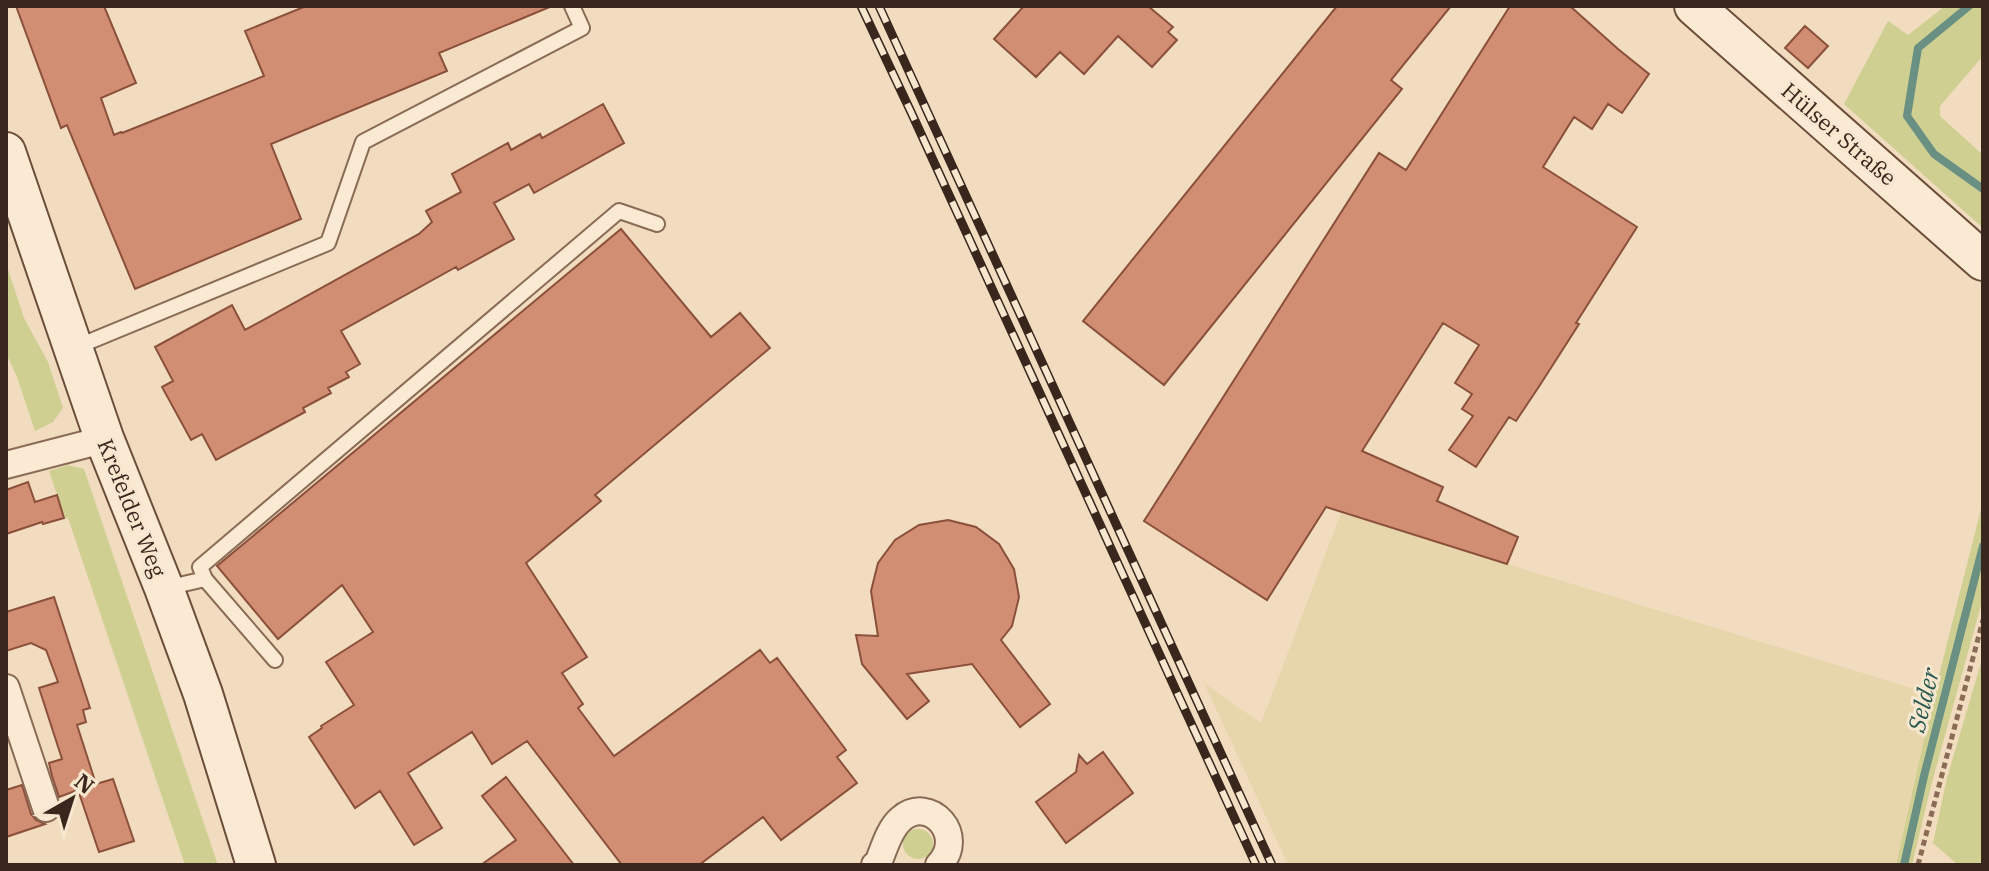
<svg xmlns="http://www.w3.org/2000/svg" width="1989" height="871" viewBox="0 0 1989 871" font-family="'IBM Plex Serif',serif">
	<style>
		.farmland { fill: #e7d6ac }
		.green { fill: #cfcf92 }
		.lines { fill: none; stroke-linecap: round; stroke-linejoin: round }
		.stream { stroke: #699082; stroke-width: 8 }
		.building { fill: #d18e72; stroke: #8b503b; stroke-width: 2 }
		.lane-casing { stroke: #8a6b56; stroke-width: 18 }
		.street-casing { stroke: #8a6b56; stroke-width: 30 }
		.secondary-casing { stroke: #6c4d3a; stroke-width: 42 }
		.path { stroke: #8a6b56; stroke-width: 5; stroke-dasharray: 6 4; stroke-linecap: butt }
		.lane { stroke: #fbead3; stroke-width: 14 }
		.street { stroke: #fbead3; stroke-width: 26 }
		.secondary { stroke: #fbead3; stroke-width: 38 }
		.rail-casing { stroke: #39261c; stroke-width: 9 }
		.rail { stroke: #f7e7cf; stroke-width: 6; stroke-dasharray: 18; stroke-linecap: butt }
		.labels { text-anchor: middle; stroke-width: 6; stroke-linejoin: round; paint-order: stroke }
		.street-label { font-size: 22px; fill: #39261c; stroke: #f7e7cf }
		.water-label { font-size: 24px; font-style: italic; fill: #2a5a51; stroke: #f7e7cf }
	</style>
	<rect width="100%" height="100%" fill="#f1dcbf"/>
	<!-- farmland -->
	<path class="farmland" d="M1341,513L1934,695L1896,865H1288L1204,683L1261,723Z"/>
	<!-- green -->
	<path class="green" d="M1945,6H1983V56L1940,106V116L1983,155V228L1844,104L1888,21L1908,35Z
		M6,263L24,318L48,362L63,408L53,422L35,431L17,377L6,353Z
		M68,465L84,469L218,865H185L68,518H65L49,471Z
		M1983,501V598L1931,786L1912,865H1896L1934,695Z
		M1983,656V865H1958L1933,843L1947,778Z
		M903 844a15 15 0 1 1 30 0a15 15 0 1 1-30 0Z"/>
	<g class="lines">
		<!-- stream -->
		<path class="stream" d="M1969,6L1918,48L1907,116L1934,154L1983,189
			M1904,865L1924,776L1983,546"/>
	</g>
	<!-- building -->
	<path class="building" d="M16,6H104L136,83L101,98L114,135L121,132L122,133L264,76L245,31L306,6H552L439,53L447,71L271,144L301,219L135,289L67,125L61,128Z
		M1024,6H1148L1173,27L1168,32L1177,40L1152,67L1118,36L1084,74L1060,52L1036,77L994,39Z
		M1337,6H1451L1391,80L1402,89L1164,385L1083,321Z
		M1510,6H1570L1618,49L1649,74L1622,113L1608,104L1592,129L1574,117L1543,167L1637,227L1576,323L1579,324L1540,385L1516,421L1509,417L1476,467L1449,450L1473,416L1462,409L1472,394L1455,383L1479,345L1443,323L1362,451L1443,487L1437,501L1518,537L1507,564L1326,507L1267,600L1144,521L1379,153L1406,170Z
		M1805,26L1828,46L1808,68L1785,48Z
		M603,104L624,143L534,193L529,184L494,203L514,239L458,270L456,267L341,331L360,364L346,372L349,377L328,388L331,393L303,408L305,412L216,460L202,434L191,440L162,387L173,381L155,347L232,305L245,330L419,234L432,222L426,211L461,192L452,174L508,143L511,150L540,134L542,138Z
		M621,229L711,337L740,313L770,348L595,495L601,501L526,563L587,657L562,673L583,704L578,708L614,756L760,650L770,663L777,658L846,750L837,757L857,783L781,840L763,817L699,865H622L527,741L492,764L472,732L408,773L442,828L414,845L380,791L355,808L309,737L322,728L321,726L354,705L326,662L373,632L342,585L278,639L217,566Z
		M28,482L35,502L57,495L64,518L43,524L42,522L6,534V490Z
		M948,520L976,527L999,544L1014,569L1019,597L1012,626L1001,640L1050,704L1020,727L972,664L907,674L929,701L907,719L862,664L856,635L878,636L871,591L878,563L895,540L919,525Z
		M54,597L90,708L83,710L86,722L77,725L96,784L113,779L134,841L99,852L78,790L59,797L52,776L49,763L62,759L39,688L58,682L46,650L31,643L6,651V612Z
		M1103,752L1133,793L1066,843L1036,802L1076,772L1079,755L1087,764Z
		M506,777L574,865H481L516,840L482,796Z
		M22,785L31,814L36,820L45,824L6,837V790Z"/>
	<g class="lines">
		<defs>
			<path id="lane" d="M74,348L328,243L363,142L582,28L572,6
				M205,579L200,567L619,211L657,224
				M166,588L205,579L275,660"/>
			<path id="street" d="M6,465L91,443L104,438
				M6,688L46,808
				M875,865L878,863C884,849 889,829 901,819C930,794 967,836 939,865"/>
			<path id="secondary" d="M1694,6L1983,261
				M6,152L104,438L164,588L203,694L256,865"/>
		</defs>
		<!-- lane casing -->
		<use href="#lane" class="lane-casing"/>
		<!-- street casing -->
		<use href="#street" class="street-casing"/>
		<!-- secondary casing -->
		<use href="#secondary" class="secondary-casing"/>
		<!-- path -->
		<path class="path" d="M1918,865L1983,620"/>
		<!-- lane -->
		<use href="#lane" class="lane"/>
		<!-- street -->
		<use href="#street" class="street"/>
		<!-- secondary -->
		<use href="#secondary" class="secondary"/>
		<defs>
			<path id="rail" d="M861,6L911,112L1256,865
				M879,6L1272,865"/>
		</defs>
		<!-- rail casing -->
		<use href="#rail" class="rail-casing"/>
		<!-- rail -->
		<use href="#rail" class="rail"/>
	</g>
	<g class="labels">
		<!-- street labels -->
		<g class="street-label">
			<text transform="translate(1839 134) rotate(41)" y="8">Hülser Straße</text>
			<text transform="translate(132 508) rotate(68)" y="8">Krefelder Weg</text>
		</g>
		<!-- water labels -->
		<g class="water-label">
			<text transform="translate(1924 700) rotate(-76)" y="8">Selder</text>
		</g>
	</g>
	<!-- border -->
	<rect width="1989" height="871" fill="none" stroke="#39261c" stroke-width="16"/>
	<!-- north arrow -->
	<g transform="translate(72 799) rotate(39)" stroke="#f7e7cf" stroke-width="6" paint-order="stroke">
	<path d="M0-6L14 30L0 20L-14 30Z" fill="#39261c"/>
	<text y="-12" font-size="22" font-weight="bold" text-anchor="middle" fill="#39261c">N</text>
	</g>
</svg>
